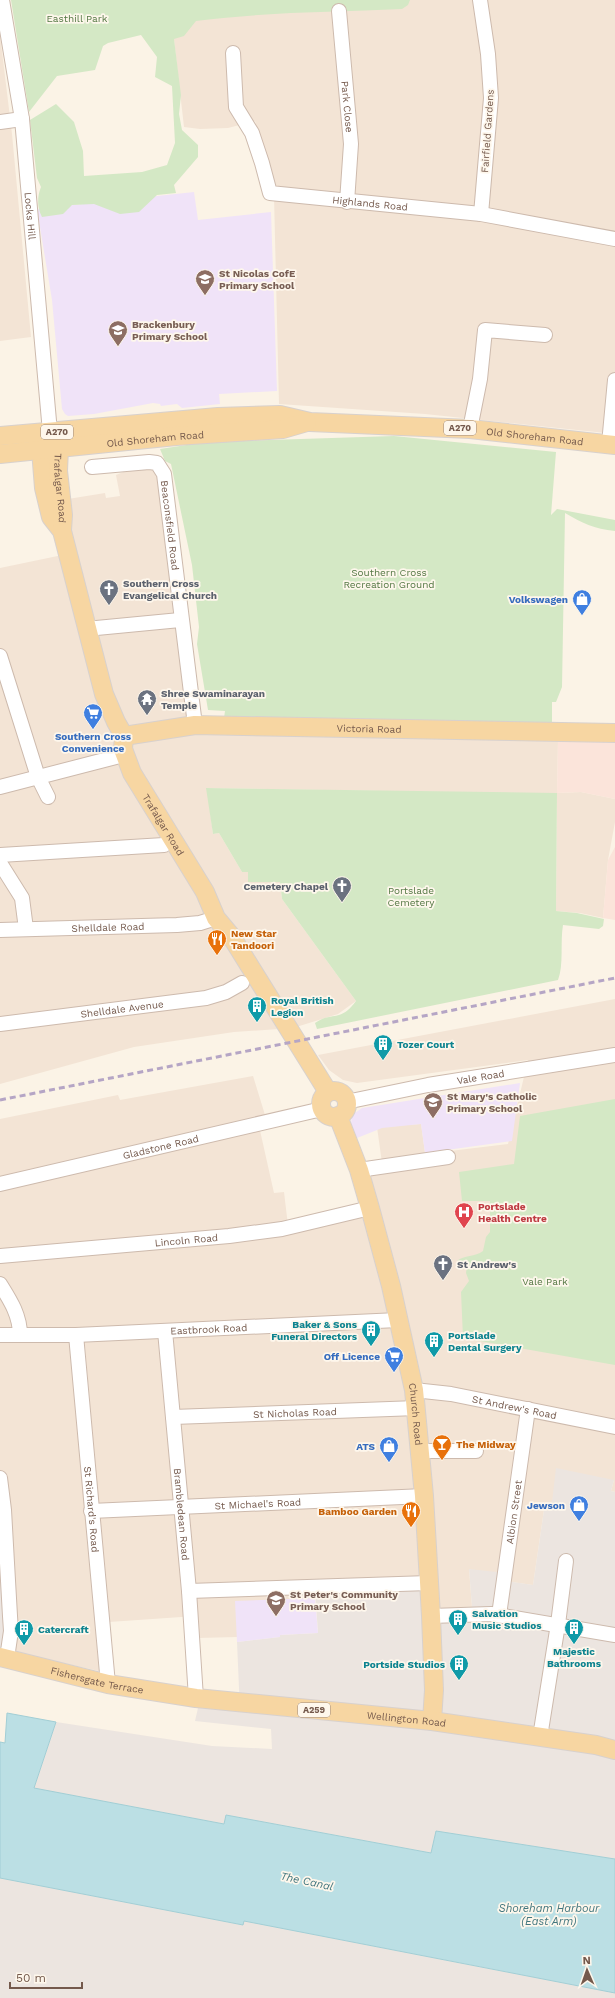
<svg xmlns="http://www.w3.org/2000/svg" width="615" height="1998" viewBox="0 0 615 1998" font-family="'Work Sans',sans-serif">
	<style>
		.residential { fill: #f3e4d5 }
		.commercial { fill: #fbe4da }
		.industrial { fill: #ece5e0 }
		.education { fill: #f0e3f8 }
		.green { fill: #d4e8c5 }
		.water { fill: #bbdfe4; stroke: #a2ced5 }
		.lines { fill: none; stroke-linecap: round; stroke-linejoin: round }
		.minor-casing { stroke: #cdbaad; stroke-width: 16 }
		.major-casing { stroke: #d8d1cd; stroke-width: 20 }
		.minor { stroke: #fff; stroke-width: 14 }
		.major { stroke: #f7d6a2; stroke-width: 18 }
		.rail { stroke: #b5a5c5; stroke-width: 3; stroke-dasharray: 6 4; stroke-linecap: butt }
		.labels { text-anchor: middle; stroke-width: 3.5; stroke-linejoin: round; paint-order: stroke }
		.shield { fill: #fef7ec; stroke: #9d887c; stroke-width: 1 }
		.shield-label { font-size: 9px; font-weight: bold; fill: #74594c }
		.park-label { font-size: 10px; fill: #547844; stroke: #fef7ec }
		.street-label { font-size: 10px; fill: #74594c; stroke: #fef7ec }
		.education-label { font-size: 10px; font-weight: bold; fill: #785e54; stroke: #fef7ec; text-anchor: start }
		.worship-label { font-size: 10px; font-weight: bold; fill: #5b616d; stroke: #fef7ec; text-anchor: start }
		.shop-label { font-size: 10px; font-weight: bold; fill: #366cbe; stroke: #fef7ec; text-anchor: end }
		.food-label { font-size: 10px; font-weight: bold; fill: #c56008; stroke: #fef7ec; text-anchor: start }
		.culture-label { font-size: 10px; font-weight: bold; fill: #0d838f; stroke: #fef7ec; text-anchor: start }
		.health-label { font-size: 10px; font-weight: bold; fill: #be3a42; stroke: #fef7ec; text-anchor: start }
		.water-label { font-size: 11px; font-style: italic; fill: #43777f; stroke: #fef7ec }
	</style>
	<rect width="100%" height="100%" fill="#fbf3e6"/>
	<!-- residential -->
	<path class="residential" d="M404,0H615V434L425,414L279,404L274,196L267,156L255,121L228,128L200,129L184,127L172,22L252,13Z
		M0,35L12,134L31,337L0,341Z
		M155,465L165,518L189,729L558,740L557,793L581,792L615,799V822L608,860L603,918L580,913L556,911L557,794L207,788L213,834L219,833L242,872H248L280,882L282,899L356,1001L338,1014L293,1028L234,1032L134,1047L0,1084V568L72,553L68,499L105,493L106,498L120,496L116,475L136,467Z
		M615,999V1492L611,1491L614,1480L551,1511L544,1510L533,1585L505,1581L469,1569L472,1607L467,1610L422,1613L315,1598L237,1642V1637L198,1638L196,1616L109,1622L85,1347H73L99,1671L14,1652L12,1521L0,1522V1119L118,1095L120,1100L253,1076L265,1115L257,1117L274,1193L284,1192L289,1234L379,1214L369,1171L383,1170L377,1127L421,1124L425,1153L443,1154L450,1151L508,1144L528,1060L357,1083L343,1080L329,1070L318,1055Z"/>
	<!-- commercial -->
	<path class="commercial" d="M558,740L615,742V799L581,792L557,793Z
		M615,847V920L603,918L608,860Z"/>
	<!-- industrial -->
	<path class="industrial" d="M556,1468L614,1480L611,1491L615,1492V1859L436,1831L432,1853L226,1815L225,1824L34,1788L56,1722L212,1746L272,1749L271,1729L195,1721L198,1708L240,1711L237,1642L280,1637V1635L318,1633L315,1590L420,1583L422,1613L467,1610L472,1607L469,1569L506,1573V1581L533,1585L544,1510L551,1511Z
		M0,1533L5,1626L1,1649H0Z
		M0,1878L242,1925L244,1921L558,1982L615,1993V1998H0Z"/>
	<!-- education -->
	<path class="education" d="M194,192L198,220L271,212L277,391L219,394L220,404L182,408L177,404L161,406L160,404L153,403L94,414L68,416L65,414L62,409L52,300L37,209Z
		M520,1083L512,1141L425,1153L421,1124L382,1128L357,1138L351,1124L352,1115L362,1108Z
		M315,1598L318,1633L280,1635V1637L237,1642L235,1601Z"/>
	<!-- green -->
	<path class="green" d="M11,0H410L408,5L402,9C333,12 265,12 196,21L184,36L174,39L181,95L179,114L182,130L198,145V157L174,185L176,193L157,195L139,212L120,214L94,204L72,205L63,214L42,217C37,207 37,197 41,187L37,178L30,120L56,104L74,122L83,151L84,176L142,172L167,165L175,143L172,86L155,77L157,57L141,35L108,43L103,46L95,70L57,76L29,112Z
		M394,436L556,452L551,515L557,509L615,520V531C594,529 582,523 565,513L562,687L556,702H552V724L224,718L225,711L208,710L197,644L199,627L192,565L171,464L165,461L160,449L206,442Z
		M206,788L557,793L556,911L577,913L604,919L603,926L599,929L563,925C560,942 564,965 558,980L317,1029L315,1023C332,1011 340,1023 356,1001L282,899L280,882H248V872H242L219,833L213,834Z
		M615,1099V1365L463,1338L461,1292L469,1281L466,1273L467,1266L457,1261C464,1255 475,1257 483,1251L486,1237L490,1232V1201H462L459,1172L514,1164L520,1116Z"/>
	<!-- water -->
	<path class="water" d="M7,1713L56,1722L34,1788L224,1824L226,1815L431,1853L436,1831L615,1859V1993L244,1921L243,1925L0,1878V1742L5,1743Z"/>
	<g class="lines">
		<defs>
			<g id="minor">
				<path id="s1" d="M2,0L22,119L50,432"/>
				<path d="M480,0L488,54L491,98L481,214"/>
				<path id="s2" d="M339,11L351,144L347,202"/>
				<path id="s3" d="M233,53L236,107L252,133L262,163L270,193L481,214L615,239"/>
				<path d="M0,122L22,119"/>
				<path d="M470,429L480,379L485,330L545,335"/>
				<path d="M609,444L615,380"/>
				<path id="s4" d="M92,467L149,462L157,463L164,474L195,725"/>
				<path d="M86,629L180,620"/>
				<path d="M0,656L38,777L48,797"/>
				<path d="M0,787L116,757"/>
				<path d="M0,855L164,845"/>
				<path d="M0,863L22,898L26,929"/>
				<path id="s5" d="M0,930L177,925L200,923L216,918"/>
				<path id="s6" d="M0,1024L206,998L226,992L242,983"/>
				<path id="s7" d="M346,1102L428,1085L615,1055"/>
				<path d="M359,1170L448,1157"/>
				<path id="s8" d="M0,1184L322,1109"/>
				<path id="s9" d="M0,1256L229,1236L282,1229L370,1208"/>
				<path d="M0,1284C10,1300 20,1315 20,1335"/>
				<path id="s10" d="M165,1331L189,1591L196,1698"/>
				<path id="s11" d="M0,1335H76L398,1320"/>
				<path id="s12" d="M76,1335L108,1684"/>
				<path id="s13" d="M414,1390L451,1394L615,1427"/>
				<path id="s14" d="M173,1417L417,1408"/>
				<path d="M421,1451H476"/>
				<path d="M0,1478L4,1510L10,1616L11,1631L7,1658"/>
				<path id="s15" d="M91,1511L424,1496"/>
				<path d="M189,1591L429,1583"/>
				<path id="s16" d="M499,1615L528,1409"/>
				<path d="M431,1616L491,1614L615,1635"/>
				<path d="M540,1737L558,1624L566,1561"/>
			</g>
			<g id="major">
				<path id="s17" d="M50,432L41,450L44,488L51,517L62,531L104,694L116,722L124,736L123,749L132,773L205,892L216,918L231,936L328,1092"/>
				<path id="s18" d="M0,436L218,417L280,415L310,422L470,429L615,445"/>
				<path id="s19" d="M53,438L59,448L58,471L63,515L62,530"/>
				<path id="s20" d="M0,454L176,436L283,429L307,422"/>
				<path id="s21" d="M124,736L195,725L615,733"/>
				<circle cx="334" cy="1104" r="13"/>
				<path id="s22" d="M338,1116L359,1170L370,1208L391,1286L414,1390L424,1496L431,1616L434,1690L432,1721"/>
				<path id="s23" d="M0,1657L108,1684L196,1698L432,1721L596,1745L615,1750"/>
			</g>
		</defs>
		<!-- minor casing -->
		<use href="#minor" class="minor-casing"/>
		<!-- major casing -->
		<use href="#major" class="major-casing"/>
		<!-- minor -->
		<use href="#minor" class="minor"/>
		<!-- major -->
		<use href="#major" class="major"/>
		<!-- rail -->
		<path class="rail" d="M0,1100L615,978"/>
	</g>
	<!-- icons -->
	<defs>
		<symbol id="school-pin" viewBox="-11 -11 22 30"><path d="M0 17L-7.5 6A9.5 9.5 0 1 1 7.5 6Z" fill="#8d6e63" stroke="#fef7ec"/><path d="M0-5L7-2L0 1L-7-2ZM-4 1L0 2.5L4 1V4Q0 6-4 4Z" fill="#fff"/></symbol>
		<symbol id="church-pin" viewBox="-11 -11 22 30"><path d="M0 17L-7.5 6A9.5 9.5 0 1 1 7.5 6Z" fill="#6b7280" stroke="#fef7ec"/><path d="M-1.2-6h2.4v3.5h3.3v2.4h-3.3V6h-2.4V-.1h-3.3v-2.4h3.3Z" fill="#fff"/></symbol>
		<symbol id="shop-pin" viewBox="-11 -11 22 30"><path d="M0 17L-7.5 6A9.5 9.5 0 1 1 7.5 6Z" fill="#3f7fe0" stroke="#fef7ec"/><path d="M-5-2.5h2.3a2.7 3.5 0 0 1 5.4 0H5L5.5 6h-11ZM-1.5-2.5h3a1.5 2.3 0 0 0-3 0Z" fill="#fff"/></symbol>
		<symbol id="temple-pin" viewBox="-11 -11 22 30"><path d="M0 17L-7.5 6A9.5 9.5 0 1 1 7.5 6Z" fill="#6b7280" stroke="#fef7ec"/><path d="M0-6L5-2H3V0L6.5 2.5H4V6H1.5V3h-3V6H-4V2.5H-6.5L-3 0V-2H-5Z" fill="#fff"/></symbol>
		<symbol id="supermarket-pin" viewBox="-11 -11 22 30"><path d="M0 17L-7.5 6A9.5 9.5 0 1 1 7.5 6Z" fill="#3f7fe0" stroke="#fef7ec"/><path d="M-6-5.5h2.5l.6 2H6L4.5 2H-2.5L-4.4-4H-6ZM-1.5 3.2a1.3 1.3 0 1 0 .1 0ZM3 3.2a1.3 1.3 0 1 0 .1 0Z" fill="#fff"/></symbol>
		<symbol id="restaurant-pin" viewBox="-11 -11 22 30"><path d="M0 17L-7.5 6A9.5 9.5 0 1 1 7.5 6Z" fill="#e8710a" stroke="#fef7ec"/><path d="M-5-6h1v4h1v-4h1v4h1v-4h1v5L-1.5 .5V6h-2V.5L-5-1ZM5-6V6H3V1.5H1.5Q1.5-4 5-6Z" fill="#fff"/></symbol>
		<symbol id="building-pin" viewBox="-11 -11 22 30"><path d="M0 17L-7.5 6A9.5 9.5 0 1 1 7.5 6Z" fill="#0f9aa8" stroke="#fef7ec"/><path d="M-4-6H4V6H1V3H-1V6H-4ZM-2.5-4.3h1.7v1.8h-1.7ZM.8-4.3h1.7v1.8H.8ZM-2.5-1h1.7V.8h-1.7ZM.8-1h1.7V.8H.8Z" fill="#fff"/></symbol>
		<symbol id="hospital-pin" viewBox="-11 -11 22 30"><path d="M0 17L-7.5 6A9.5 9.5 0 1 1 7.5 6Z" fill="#e0444e" stroke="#fef7ec"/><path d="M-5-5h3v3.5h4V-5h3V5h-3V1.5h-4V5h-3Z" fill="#fff"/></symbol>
		<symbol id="bar-pin" viewBox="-11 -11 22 30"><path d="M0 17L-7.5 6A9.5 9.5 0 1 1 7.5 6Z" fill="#e8710a" stroke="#fef7ec"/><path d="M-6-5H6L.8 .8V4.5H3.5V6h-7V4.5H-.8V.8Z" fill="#fff"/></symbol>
	</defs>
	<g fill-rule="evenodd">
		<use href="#school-pin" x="194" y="268" width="22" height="30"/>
		<use href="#school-pin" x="107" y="319" width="22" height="30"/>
		<use href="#church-pin" x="98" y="578" width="22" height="30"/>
		<use href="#shop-pin" x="571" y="588" width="22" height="30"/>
		<use href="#temple-pin" x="136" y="688" width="22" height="30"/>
		<use href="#supermarket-pin" x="82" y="702" width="22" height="30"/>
		<use href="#church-pin" x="331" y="875" width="22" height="30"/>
		<use href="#restaurant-pin" x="206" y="928" width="22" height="30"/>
		<use href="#building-pin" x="246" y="995" width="22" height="30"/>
		<use href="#building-pin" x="372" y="1033" width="22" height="30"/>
		<use href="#school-pin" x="422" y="1091" width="22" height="30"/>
		<use href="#hospital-pin" x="453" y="1201" width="22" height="30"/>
		<use href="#church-pin" x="432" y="1253" width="22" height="30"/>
		<use href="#building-pin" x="360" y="1319" width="22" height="30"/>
		<use href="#building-pin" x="423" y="1330" width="22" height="30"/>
		<use href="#supermarket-pin" x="383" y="1345" width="22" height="30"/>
		<use href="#bar-pin" x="431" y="1433" width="22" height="30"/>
		<use href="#shop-pin" x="378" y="1435" width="22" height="30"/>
		<use href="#shop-pin" x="568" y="1494" width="22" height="30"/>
		<use href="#restaurant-pin" x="400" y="1500" width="22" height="30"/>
		<use href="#school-pin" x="265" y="1589" width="22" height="30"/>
		<use href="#building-pin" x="447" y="1608" width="22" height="30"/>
		<use href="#building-pin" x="563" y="1617" width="22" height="30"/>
		<use href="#building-pin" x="13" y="1618" width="22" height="30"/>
		<use href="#building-pin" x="448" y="1653" width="22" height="30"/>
	</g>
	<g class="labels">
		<!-- shield labels -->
		<g class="shield">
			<rect x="444" y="421" width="32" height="14" rx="3"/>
			<rect x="41" y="425" width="32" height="14" rx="3"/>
			<rect x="298" y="1703" width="32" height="14" rx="3"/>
		</g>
		<g class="shield-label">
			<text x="460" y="431">A270</text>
			<text x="57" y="435">A270</text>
			<text x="314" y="1713">A259</text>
		</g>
		<!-- park labels -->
		<g class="park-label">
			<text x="77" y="22">Easthill Park</text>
			<text x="389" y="576">Southern Cross<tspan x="389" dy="12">Recreation Ground</tspan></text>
			<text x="411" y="894">Portslade<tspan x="411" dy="12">Cemetery</tspan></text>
			<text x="545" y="1285">Vale Park</text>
		</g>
		<!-- street labels -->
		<g class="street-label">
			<text dy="4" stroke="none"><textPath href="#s2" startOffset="96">Park Close</textPath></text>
			<text transform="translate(487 131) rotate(-86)" y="4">Fairfield Gardens</text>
			<text dy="4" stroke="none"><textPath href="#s3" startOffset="248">Highlands Road</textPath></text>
			<text dy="4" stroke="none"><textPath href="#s1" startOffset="218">Locks Hill</textPath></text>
			<text dy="4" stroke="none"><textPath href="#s18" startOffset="537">Old Shoreham Road</textPath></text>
			<text dy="4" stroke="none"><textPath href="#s20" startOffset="156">Old Shoreham Road</textPath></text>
			<text dy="4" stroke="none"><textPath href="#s19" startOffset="52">Trafalgar Road</textPath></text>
			<text dy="4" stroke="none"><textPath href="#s4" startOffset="130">Beaconsfield Road</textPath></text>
			<text dy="4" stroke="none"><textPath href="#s21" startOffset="246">Victoria Road</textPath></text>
			<text dy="4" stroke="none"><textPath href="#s17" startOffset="420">Trafalgar Road</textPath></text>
			<text dy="4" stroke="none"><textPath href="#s5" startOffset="108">Shelldale Road</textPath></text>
			<text dy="4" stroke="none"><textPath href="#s6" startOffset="123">Shelldale Avenue</textPath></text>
			<text dy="4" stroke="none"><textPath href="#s7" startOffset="137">Vale Road</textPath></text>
			<text dy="4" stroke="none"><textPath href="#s8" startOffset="165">Gladstone Road</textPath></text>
			<text dy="4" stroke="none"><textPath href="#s9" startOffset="187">Lincoln Road</textPath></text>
			<text dy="4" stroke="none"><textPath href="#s11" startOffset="209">Eastbrook Road</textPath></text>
			<text dy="4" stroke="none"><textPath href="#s13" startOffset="102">St Andrew's Road</textPath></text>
			<text dy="4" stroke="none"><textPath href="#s14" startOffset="122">St Nicholas Road</textPath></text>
			<text dy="4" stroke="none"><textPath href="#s22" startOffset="309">Church Road</textPath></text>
			<text dy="4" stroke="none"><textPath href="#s15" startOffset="167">St Michael's Road</textPath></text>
			<text dy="4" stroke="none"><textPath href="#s12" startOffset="175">St Richard's Road</textPath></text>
			<text dy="4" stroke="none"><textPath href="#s16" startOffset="104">Albion Street</textPath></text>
			<text dy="4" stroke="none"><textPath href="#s10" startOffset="184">Brambledean Road</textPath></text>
			<text dy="4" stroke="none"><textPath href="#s23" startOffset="100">Fishersgate Terrace</textPath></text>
			<text dy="4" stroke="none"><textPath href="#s23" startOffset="412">Wellington Road</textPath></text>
		</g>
		<!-- education labels -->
		<g class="education-label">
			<text x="219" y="277">St Nicolas CofE<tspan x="219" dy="12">Primary School</tspan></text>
			<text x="132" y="328">Brackenbury<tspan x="132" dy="12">Primary School</tspan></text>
			<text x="447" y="1100">St Mary's Catholic<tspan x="447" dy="12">Primary School</tspan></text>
			<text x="290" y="1598">St Peter's Community<tspan x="290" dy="12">Primary School</tspan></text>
		</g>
		<!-- worship labels -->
		<g class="worship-label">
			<text x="123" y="587">Southern Cross<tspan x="123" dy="12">Evangelical Church</tspan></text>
			<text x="161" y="697">Shree Swaminarayan<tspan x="161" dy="12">Temple</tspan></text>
			<text x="328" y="890" text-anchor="end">Cemetery Chapel</text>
			<text x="457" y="1268">St Andrew's</text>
		</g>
		<!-- shop labels -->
		<g class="shop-label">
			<text x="568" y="603">Volkswagen</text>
			<text x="93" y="740" text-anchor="middle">Southern Cross<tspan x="93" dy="12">Convenience</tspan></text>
			<text x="380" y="1360">Off Licence</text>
			<text x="375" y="1450">ATS</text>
			<text x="565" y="1509">Jewson</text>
		</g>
		<!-- food labels -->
		<g class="food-label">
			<text x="231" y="937">New Star<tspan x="231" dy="12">Tandoori</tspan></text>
			<text x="456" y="1448">The Midway</text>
			<text x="397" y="1515" text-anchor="end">Bamboo Garden</text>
		</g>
		<!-- culture labels -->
		<g class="culture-label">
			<text x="271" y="1004">Royal British<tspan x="271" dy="12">Legion</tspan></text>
			<text x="397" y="1048">Tozer Court</text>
			<text x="357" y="1328" text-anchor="end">Baker &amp; Sons<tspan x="357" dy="12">Funeral Directors</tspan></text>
			<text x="448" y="1339">Portslade<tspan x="448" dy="12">Dental Surgery</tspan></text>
			<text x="472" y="1617">Salvation<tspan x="472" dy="12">Music Studios</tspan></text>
			<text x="38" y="1633">Catercraft</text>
			<text x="574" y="1655" text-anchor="middle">Majestic<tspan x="574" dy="12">Bathrooms</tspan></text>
			<text x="445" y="1668" text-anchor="end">Portside Studios</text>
		</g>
		<!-- health labels -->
		<g class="health-label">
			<text x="478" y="1210">Portslade<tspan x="478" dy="12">Health Centre</tspan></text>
		</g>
		<!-- water labels -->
		<g class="water-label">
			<text transform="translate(307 1881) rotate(12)" y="4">The Canal</text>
			<text x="549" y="1912">Shoreham Harbour<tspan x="549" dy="13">(East Arm)</tspan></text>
		</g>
	</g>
	<!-- north arrow -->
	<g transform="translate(587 1970) rotate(358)" stroke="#fef7ec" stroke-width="3" paint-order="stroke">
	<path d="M0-3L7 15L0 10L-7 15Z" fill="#74594c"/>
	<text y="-6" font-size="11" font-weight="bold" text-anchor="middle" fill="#74594c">N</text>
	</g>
	<!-- scale -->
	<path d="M10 1982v6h72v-6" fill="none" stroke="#74594c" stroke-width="2"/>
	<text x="16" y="1982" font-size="12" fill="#74594c" stroke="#fef7ec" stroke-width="3" paint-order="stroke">50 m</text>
</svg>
